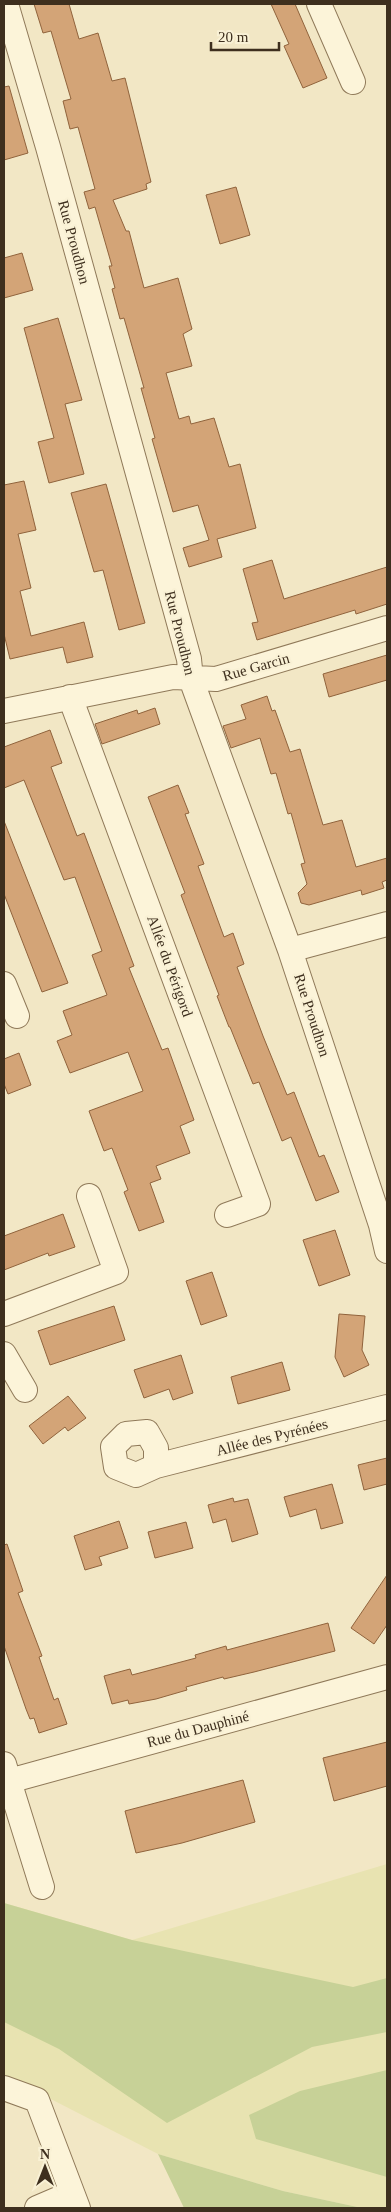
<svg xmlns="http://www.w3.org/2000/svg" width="391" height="2212" viewBox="0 0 391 2212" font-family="'Times New Roman',serif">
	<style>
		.farmland { fill: #e8e3b1 }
		.green { fill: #c7d197 }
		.building { fill: #d3a477; stroke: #90633c }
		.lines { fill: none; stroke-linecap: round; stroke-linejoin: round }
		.minor-casing { stroke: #8f7959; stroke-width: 26 }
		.minor { stroke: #fcf4d9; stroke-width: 24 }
		.labels { text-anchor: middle; stroke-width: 4.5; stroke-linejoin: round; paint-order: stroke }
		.street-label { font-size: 15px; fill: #3e2f1e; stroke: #f9f1d5 }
	</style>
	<rect width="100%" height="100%" fill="#f2e7c5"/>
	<!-- farmland -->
	<path class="farmland" d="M387,1864V2208H362L283,2191L158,2154L4,2075V1903L132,1940Z"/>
	<!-- green -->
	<path class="green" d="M4,1903L132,1940L353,1987L387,1978V2032L312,2047L167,2123L59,2049L4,2022Z
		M387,2070V2177L256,2139L249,2115L300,2091Z
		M158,2154L283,2191L362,2208H184Z"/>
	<!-- building -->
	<path class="building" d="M34,4H69L79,39L98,33L112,81L125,78L151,182L146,184L147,189L113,200L126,231H129L144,288L178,278L192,329L183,334L192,366L166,373L179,419L189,416L191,424L214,418L229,467L240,464L256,528L217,539L222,557L189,567L183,548L209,540L198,505L173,512L152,439L155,438L141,388H144L124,318L120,319L112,289L115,288L109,266H112L95,207L89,209L84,192L95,189L78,127L70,129L63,101L71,99L51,31L43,33Z
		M271,4H295L327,78L303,88L284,46L289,44Z
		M9,86L28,153L4,160V87Z
		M236,187L250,235L220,244L206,195Z
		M22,253L33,290L4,298V258Z
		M58,318L82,400L65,404L84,474L49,483L38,442L54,438L24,328Z
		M24,481L36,530L18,534L31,588L20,591L31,636L84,622L93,657L67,663L63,647L10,659L4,634V485Z
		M106,484L145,623L119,630L103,570L94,572L71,493Z
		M272,560L284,599L387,567V604L356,614L355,610L257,640L252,623L258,622L243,569Z
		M387,655V680L329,697L323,674Z
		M267,696L272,711L275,710L290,752L300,749L323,825L342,820L356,867L387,858V880L382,882L384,888L362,895L361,890L309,905L301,903L298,893L307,884L301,864L305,863L291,813L288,814L276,773L271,774L260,738L231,748L223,726L246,719L241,705Z
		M155,708L160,724L102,744L95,724L137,710L138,714Z
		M50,730L62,763L51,767L77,836L84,833L134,966L129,968L162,1050L168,1048L194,1120L180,1126L190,1153L156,1166L161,1179L150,1183L164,1222L139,1231L124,1192L128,1190L112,1148L104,1151L89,1111L143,1091L128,1052L70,1073L57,1041L72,1035L63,1011L107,995L92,955L102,951L75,877L64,880L24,780L4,788V747Z
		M178,785L189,813L185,814L204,864L198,866L224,937L233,933L244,964L237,967L263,1036L287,1095L294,1092L319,1157L324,1155L339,1192L316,1201L291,1137L282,1141L259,1082L253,1084L230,1027H229L217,996L219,995L181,895L185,893L148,797Z
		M4,821L68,983L42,992L4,894Z
		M19,1053L31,1085L8,1094L4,1084V1059Z
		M63,1214L75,1247L49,1256L48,1253L4,1270V1236Z
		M335,1230L350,1275L319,1286L303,1240Z
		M212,1272L227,1316L201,1325L186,1281Z
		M114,1306L125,1340L50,1365L38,1331Z
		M339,1314L365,1316L362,1350L369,1365L344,1377L335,1357Z
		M181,1355L193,1393L173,1400L169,1389L144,1398L134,1370Z
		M282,1362L290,1390L238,1404L231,1377Z
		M68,1396L86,1418L68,1431L65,1427L43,1444L29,1426Z
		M387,1458V1484L364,1490L358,1465Z
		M332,1484L343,1523L321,1529L316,1509L290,1517L284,1497Z
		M233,1498L234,1502L248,1499L258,1534L232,1542L226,1519L213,1523L208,1505Z
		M119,1521L128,1548L99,1557L102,1565L85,1570L74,1536Z
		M186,1522L193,1548L155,1558L148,1532Z
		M7,1544L23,1591L18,1593L42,1656L39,1657L54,1700L58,1698L67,1724L39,1733L34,1718L30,1719L26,1709L4,1646V1545Z
		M387,1575V1625L374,1644L351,1628Z
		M328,1623L335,1651L254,1672L224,1679L223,1677L186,1687L187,1690L156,1699L129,1704L128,1700L112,1704L104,1676L130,1669L132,1675L196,1658L195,1655L226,1646L227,1650Z
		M387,1742V1786L334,1801L323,1758Z
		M243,1780L255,1822L182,1843L136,1853L125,1811Z"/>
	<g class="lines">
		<defs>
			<path id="minor" d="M6,4L48,147L189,659L191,679L290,950L381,1225L387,1251
				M319,4L353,82
				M70,697L258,1204L227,1215
				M4,711L173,677L216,679L387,628
				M290,950L387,924
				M4,984L17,1016
				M4,1314L116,1272L89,1196
				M4,1354L25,1390
				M156,1466V1448L147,1432L126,1434L113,1447L116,1467L136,1475L156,1466L387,1407
				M4,1764L9,1781L387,1677
				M9,1781L42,1887
				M4,2088L37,2100L78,2208
				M37,2208L72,2193"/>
		</defs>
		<!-- minor casing -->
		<use href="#minor" class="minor-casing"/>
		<!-- minor -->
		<use href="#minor" class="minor"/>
	</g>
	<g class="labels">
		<!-- street labels -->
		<g class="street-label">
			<text transform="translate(74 242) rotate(75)" y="5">Rue Proudhon</text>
			<text transform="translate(180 633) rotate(76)" y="5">Rue Proudhon</text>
			<text transform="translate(256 667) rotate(-16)" y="5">Rue Garcin</text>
			<text transform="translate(170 966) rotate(70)" y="5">Allée du Périgord</text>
			<text transform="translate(312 1015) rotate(72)" y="5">Rue Proudhon</text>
			<text transform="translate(272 1437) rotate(-14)" y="5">Allée des Pyrénées</text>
			<text transform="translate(198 1729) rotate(-15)" y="5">Rue du Dauphiné</text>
		</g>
	</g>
	<!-- border -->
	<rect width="391" height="2212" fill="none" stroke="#3e2f1e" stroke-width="10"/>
	<!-- north arrow -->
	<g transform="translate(45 2167)" stroke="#f9f1d5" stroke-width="4" paint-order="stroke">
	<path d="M0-4L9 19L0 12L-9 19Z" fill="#3e2f1e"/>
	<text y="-8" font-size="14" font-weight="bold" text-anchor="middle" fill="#3e2f1e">N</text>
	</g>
	<!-- scale -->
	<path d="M211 42v8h68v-8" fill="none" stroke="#3e2f1e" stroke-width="2.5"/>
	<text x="218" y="42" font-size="15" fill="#3e2f1e" stroke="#f9f1d5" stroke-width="4" paint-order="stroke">20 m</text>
</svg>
